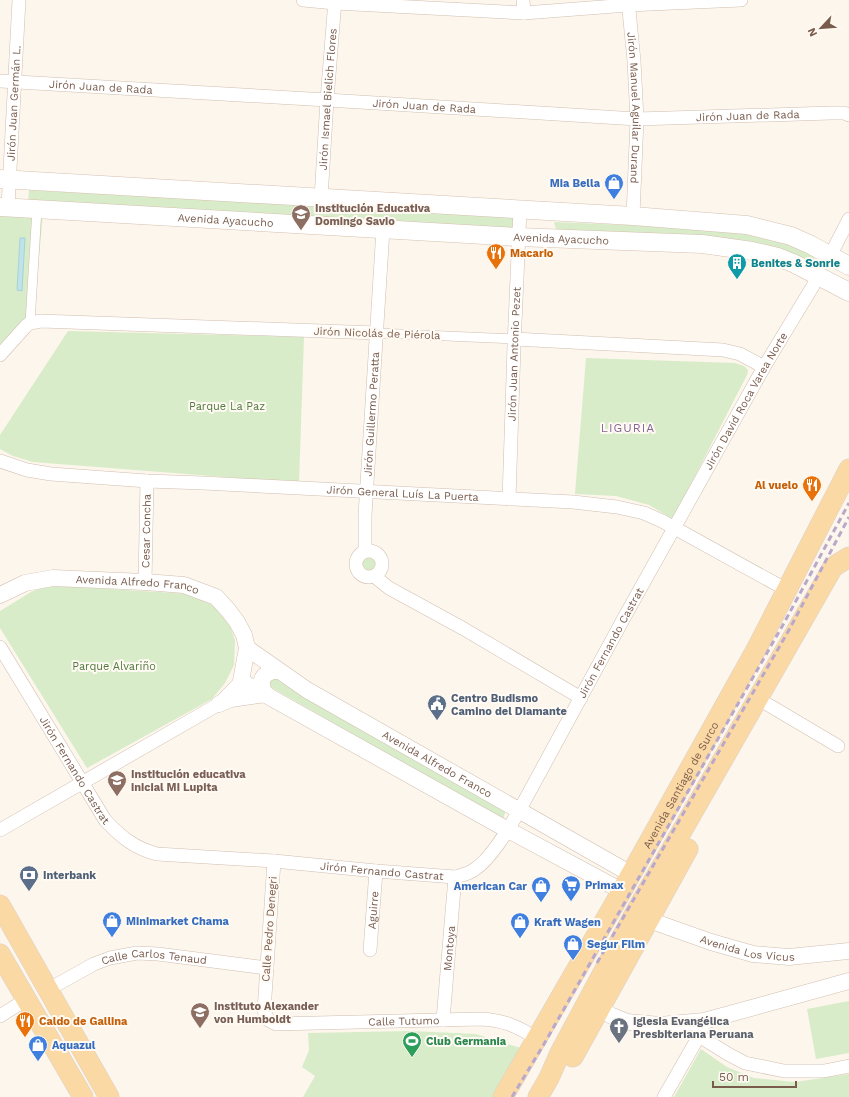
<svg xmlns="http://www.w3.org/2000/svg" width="849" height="1097" viewBox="0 0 849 1097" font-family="'Work Sans',sans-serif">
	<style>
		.green { fill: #d8ecc9 }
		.water { fill: #bfe3e8; stroke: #a5d3da }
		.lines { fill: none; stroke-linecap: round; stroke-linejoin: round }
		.pedestrian-casing { stroke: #d1beb0; stroke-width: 10 }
		.minor-casing { stroke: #d1beb0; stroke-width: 14 }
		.tertiary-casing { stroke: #d1beb0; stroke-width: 17 }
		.secondary-casing { stroke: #d6c0b0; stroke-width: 19 }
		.primary-casing { stroke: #dad1cd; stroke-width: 21 }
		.pedestrian { stroke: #fff; stroke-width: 9 }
		.minor { stroke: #fff; stroke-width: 13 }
		.tertiary { stroke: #fff; stroke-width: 16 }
		.secondary { stroke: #fff; stroke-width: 18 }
		.primary { stroke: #fbd9a5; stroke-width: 20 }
		.rail { stroke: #b9a8c9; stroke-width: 3; stroke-dasharray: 6 4; stroke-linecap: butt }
		.labels { text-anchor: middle; stroke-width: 4; stroke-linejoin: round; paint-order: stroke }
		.street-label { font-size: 11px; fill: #7a5c4d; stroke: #fffaf3 }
		.shop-label { font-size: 11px; font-weight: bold; fill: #366cbe; stroke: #fffaf3; text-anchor: start }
		.education-label { font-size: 11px; font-weight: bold; fill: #785e54; stroke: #fffaf3; text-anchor: start }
		.food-label { font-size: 11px; font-weight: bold; fill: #c56008; stroke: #fffaf3; text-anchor: start }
		.culture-label { font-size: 11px; font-weight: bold; fill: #0d838f; stroke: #fffaf3; text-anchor: start }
		.park-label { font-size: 11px; fill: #537a41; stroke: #fffaf3 }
		.service-label { font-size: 11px; font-weight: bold; fill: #4e5e75; stroke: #fffaf3; text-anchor: start }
		.worship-label { font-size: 11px; font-weight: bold; fill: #5b616d; stroke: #fffaf3; text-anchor: start }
		.leisure-label { font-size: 11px; font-weight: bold; fill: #27864d; stroke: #fffaf3; text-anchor: start }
		.neighbourhood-label { font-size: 12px; letter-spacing: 1px; fill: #846695; stroke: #fffaf3 }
	</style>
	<rect width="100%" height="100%" fill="#fdf6ec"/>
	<!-- green -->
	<path class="green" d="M29,190L515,217V230L28,203Z
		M0,210L43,213L34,314L0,345Z
		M554,222L725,229L782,239L815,255L813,262L748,245L557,233Z
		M68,331L304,337L299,483L33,462L13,456L0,449V435Z
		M586,358L735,363L744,366L748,370L747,375L673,519L649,505L616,496L575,494Z
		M361 563a8 8 0 1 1 16 0a8 8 0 1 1-16 0Z
		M46,586L76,587L191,594L214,606L230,626L235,640L234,665L225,683L212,699L87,768L0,628V611L31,592Z
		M278,675L506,809L503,820L267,685L270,676Z
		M849,1001V1053L816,1059L807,1009Z
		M411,1031L476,1034L524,1049L494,1097H303L315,1076L302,1067L309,1050L308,1033Z
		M701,1049L727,1067L754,1078L795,1082L849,1074V1097H674Z"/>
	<!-- water -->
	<path class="water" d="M20,238H25L22,291L17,290Z"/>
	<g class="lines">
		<defs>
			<path id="pedestrian" d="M30,323L37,209
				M377,333L514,339"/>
			<g id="minor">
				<path d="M303,0L335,3L524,13L628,5L741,0"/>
				<path d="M523,0L524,13"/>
				<path id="s1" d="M628,0L634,61L637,119L633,216"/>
				<path id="s2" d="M0,81L327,100L637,119L831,113H844L849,115"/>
				<path id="s3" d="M321,198L327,100L335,0"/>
				<path id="s4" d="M8,207L19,0"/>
				<path d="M830,256L849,219"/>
				<path d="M514,339L723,350L740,354L764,367"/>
				<path d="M0,355L26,326L30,323L41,321L377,333"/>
				<path id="s5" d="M0,461L27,470L51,474L147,481L203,483L573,502L617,507L644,513L662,521L787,590"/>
				<path id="s6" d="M509,499L514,346L520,209"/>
				<path id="s7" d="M365,550V515L383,229"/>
				<circle cx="369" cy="564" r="13"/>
				<path d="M374,576L389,588L464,629L581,698"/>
				<path id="s8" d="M145,582L147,481"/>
				<path id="s9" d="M0,647L105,820C121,837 134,848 157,854L274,861L376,871L455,877C462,875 469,874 475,869C491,859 509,828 519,811L625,616L764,367L819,276"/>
				<path d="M767,704L838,746"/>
				<path d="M0,830L219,704L241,681"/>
				<path id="s10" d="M274,861L264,1011L268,1020L276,1024L480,1019C503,1020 518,1026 537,1039"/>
				<path id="s11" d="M370,950L376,871"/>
				<path id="s12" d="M49,989L94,964L110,958L137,953L158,954L267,968"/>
				<path d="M0,1016L27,999"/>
				<path id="s13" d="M443,1020L455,877"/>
				<path d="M699,1036L728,1054L745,1063L784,1071H824L849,1066"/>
				<path d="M664,1097L699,1036L702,1028"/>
			</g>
			<g id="tertiary">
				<path id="s14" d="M0,595L25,583L53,578L145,582L184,585L216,597L228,610L237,622L244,635L247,648L241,681L497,824L622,891"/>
				<path id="s15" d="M247,648L307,690L631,874"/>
				<path d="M219,704L231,699L266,694C264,692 262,688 262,685C260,675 271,670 279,671"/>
				<path id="s16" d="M649,920L711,942L753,954L789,957L849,951"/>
				<path d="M600,1009L612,1016L627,1022L660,1025L704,1021L849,981"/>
			</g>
			<g id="secondary">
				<path d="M0,179L633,216L747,225L791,236L811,245L849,266"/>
				<path id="s17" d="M0,207L518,237L702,244L752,251L778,257L795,264L849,292"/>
			</g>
			<g id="primary">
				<path d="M0,905L109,1097"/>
				<path d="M0,954L83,1097"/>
				<path d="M573,1057L688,849"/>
				<path id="s18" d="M503,1097L615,903L757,648L849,469"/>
				<path d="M538,1097L549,1078L560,1053L635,913L833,567L849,557"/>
			</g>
		</defs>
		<!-- pedestrian casing -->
		<use href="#pedestrian" class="pedestrian-casing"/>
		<!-- minor casing -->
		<use href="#minor" class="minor-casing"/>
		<!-- tertiary casing -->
		<use href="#tertiary" class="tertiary-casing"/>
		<!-- secondary casing -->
		<use href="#secondary" class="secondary-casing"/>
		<!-- primary casing -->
		<use href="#primary" class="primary-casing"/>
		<!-- pedestrian -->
		<use href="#pedestrian" class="pedestrian"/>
		<!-- minor -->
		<use href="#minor" class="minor"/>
		<!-- tertiary -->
		<use href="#tertiary" class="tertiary"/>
		<!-- secondary -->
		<use href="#secondary" class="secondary"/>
		<!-- primary -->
		<use href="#primary" class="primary"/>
		<!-- rail -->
		<path class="rail" d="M597,963L789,630L849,517
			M512,1097L544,1044L784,623L849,503"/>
	</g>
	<!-- icons -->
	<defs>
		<symbol id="shop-pin" viewBox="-11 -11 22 30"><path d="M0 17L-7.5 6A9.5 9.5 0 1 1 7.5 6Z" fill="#3f7fe0" stroke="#fffaf3"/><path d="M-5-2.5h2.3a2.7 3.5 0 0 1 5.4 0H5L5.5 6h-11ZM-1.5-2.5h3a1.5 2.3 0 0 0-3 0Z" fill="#fff"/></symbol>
		<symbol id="school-pin" viewBox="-11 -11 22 30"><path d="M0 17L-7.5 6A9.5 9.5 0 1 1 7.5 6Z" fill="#8d6e63" stroke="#fffaf3"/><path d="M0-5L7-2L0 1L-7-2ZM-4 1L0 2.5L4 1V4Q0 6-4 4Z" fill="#fff"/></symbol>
		<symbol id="restaurant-pin" viewBox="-11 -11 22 30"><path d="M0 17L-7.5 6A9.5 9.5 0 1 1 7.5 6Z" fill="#e8710a" stroke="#fffaf3"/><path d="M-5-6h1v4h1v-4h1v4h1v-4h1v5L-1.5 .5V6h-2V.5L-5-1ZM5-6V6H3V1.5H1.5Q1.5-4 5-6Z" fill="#fff"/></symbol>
		<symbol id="building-pin" viewBox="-11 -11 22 30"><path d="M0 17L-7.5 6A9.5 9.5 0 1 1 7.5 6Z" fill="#0f9aa8" stroke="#fffaf3"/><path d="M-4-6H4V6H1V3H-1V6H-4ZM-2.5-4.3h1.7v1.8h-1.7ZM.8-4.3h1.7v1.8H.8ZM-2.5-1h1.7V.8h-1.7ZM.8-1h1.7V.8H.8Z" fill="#fff"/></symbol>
		<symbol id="civic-pin" viewBox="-11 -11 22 30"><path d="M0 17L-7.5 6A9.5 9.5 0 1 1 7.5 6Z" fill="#5c6f8a" stroke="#fffaf3"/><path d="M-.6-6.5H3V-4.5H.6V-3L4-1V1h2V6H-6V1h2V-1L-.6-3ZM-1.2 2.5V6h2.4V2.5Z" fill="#fff"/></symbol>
		<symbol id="bank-pin" viewBox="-11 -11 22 30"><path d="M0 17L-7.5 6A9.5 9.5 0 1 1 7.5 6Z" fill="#5c6f8a" stroke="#fffaf3"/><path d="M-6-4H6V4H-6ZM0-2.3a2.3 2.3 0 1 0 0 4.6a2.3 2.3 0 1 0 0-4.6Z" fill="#fff"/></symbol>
		<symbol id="supermarket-pin" viewBox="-11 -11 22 30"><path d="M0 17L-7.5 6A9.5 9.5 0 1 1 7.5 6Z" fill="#3f7fe0" stroke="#fffaf3"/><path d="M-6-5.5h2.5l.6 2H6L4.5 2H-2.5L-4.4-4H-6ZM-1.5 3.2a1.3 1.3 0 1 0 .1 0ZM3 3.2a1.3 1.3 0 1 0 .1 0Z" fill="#fff"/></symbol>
		<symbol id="university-pin" viewBox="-11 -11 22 30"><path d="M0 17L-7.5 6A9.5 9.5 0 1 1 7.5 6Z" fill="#8d6e63" stroke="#fffaf3"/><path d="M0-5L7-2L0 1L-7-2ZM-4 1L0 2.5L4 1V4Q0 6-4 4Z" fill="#fff"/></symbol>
		<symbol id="church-pin" viewBox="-11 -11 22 30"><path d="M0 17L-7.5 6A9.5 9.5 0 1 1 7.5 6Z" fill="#6b7280" stroke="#fffaf3"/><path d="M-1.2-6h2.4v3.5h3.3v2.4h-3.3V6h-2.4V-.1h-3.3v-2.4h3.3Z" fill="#fff"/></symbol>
		<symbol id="stadium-pin" viewBox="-11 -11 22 30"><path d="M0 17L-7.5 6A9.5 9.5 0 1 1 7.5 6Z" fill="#2e9e5b" stroke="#fffaf3"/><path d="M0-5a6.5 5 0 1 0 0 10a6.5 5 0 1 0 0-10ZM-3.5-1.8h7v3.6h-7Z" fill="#fff"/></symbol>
	</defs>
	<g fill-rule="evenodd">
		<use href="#shop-pin" x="603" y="172" width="22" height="30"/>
		<use href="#school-pin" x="290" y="203" width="22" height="30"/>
		<use href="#restaurant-pin" x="485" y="242" width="22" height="30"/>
		<use href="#building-pin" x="726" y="252" width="22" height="30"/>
		<use href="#restaurant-pin" x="801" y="474" width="22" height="30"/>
		<use href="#civic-pin" x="426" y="693" width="22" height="30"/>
		<use href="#school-pin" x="106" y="769" width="22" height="30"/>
		<use href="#bank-pin" x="18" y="864" width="22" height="30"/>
		<use href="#supermarket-pin" x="560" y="874" width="22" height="30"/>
		<use href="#shop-pin" x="530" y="875" width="22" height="30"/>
		<use href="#shop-pin" x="101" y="910" width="22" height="30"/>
		<use href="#shop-pin" x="509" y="911" width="22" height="30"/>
		<use href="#shop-pin" x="562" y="933" width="22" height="30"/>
		<use href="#university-pin" x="189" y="1001" width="22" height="30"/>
		<use href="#restaurant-pin" x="14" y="1010" width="22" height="30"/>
		<use href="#church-pin" x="608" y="1016" width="22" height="30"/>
		<use href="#stadium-pin" x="401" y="1030" width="22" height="30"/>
		<use href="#shop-pin" x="27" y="1034" width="22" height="30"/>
	</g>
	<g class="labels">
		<!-- street labels -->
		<g class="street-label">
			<text dy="4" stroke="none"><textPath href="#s2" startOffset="101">Jirón Juan de Rada</textPath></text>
			<text dy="4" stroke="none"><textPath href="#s3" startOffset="99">Jirón Ismael Bielich Flores</textPath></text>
			<text dy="4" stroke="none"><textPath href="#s4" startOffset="104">Jirón Juan Germán L.</textPath></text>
			<text dy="4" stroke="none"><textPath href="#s2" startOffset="425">Jirón Juan de Rada</textPath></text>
			<text dy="4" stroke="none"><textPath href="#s1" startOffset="108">Jirón Manuel Aguilar Durand</textPath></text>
			<text dy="4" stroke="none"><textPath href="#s2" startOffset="749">Jirón Juan de Rada</textPath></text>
			<text dy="4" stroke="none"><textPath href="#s17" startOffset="226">Avenida Ayacucho</textPath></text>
			<text dy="4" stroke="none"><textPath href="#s17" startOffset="562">Avenida Ayacucho</textPath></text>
			<text transform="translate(377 333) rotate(2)" y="4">Jirón Nicolás de Piérola</text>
			<text dy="4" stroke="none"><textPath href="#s6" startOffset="145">Jirón Juan Antonio Pezet</textPath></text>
			<text dy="4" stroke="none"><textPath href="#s9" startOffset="1128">Jirón David Roca Varea Norte</textPath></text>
			<text dy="4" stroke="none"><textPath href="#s7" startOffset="136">Jirón Guillermo Peratta</textPath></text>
			<text dy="4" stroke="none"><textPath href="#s5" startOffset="405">Jirón General Luís La Puerta</textPath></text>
			<text dy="4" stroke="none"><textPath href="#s8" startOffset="51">Cesar Concha</textPath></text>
			<text dy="4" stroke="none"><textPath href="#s14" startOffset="141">Avenida Alfredo Franco</textPath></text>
			<text dy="4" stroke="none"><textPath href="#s9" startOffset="851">Jirón Fernando Castrat</textPath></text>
			<text dy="4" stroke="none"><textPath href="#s15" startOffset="223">Avenida Alfredo Franco</textPath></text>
			<text dy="4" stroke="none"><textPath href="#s9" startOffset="144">Jirón Fernando Castrat</textPath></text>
			<text dy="4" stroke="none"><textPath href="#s18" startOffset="359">Avenida Santiago de Surco</textPath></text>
			<text dy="4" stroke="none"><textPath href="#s9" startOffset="491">Jirón Fernando Castrat</textPath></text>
			<text dy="4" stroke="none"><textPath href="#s11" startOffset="40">Aguirre</textPath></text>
			<text transform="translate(269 929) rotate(-86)" y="4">Calle Pedro Denegri</text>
			<text dy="4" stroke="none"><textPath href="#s16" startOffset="103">Avenida Los Vicus</textPath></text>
			<text dy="4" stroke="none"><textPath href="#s13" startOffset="72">Montoya</textPath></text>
			<text dy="4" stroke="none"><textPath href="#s12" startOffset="113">Calle Carlos Tenaud</textPath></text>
			<text dy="4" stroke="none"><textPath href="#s10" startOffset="297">Calle Tutumo</textPath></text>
		</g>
		<!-- shop labels -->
		<g class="shop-label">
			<text x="600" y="187" text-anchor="end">Mia Bella</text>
			<text x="585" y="889">Primax</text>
			<text x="527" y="890" text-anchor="end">American Car</text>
			<text x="126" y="925">Minimarket Chama</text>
			<text x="534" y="926">Kraft Wagen</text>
			<text x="587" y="948">Segur Film</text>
			<text x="52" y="1049">Aquazul</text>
		</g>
		<!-- education labels -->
		<g class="education-label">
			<text x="315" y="212">Institución Educativa<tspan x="315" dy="13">Domingo Savio</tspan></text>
			<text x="131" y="778">Institución educativa<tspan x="131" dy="13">inicial Mi Lupita</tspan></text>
			<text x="214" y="1010">Instituto Alexander<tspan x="214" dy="13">von Humboldt</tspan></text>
		</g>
		<!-- food labels -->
		<g class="food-label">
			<text x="510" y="257">Macario</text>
			<text x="798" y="489" text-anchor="end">Al vuelo</text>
			<text x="39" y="1025">Caldo de Gallina</text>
		</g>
		<!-- culture labels -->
		<g class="culture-label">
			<text x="751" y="267">Benites &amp; Sonrie</text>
		</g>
		<!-- park labels -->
		<g class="park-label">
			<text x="227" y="410">Parque La Paz</text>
			<text x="114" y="670">Parque Alvariño</text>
		</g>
		<!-- service labels -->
		<g class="service-label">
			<text x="451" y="702">Centro Budismo<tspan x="451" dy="13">Camino del Diamante</tspan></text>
			<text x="43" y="879">Interbank</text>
		</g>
		<!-- worship labels -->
		<g class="worship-label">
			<text x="633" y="1025">Iglesia Evangélica<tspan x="633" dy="13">Presbiteriana Peruana</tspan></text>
		</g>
		<!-- leisure labels -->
		<g class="leisure-label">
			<text x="426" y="1045">Club Germania</text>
		</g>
		<!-- neighbourhood labels -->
		<g class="neighbourhood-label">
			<text x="628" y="432">LIGURIA</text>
		</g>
	</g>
	<!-- north arrow -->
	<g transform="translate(821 28) rotate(244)" stroke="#fffaf3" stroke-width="3" paint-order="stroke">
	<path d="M0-3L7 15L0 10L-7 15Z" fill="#7a5c4d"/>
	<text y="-6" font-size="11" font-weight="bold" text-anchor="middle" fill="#7a5c4d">N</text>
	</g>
	<!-- scale -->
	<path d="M713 1081v6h83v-6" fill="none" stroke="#7a5c4d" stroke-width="2"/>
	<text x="719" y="1081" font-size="12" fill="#7a5c4d" stroke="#fffaf3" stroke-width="3" paint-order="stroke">50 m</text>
</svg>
